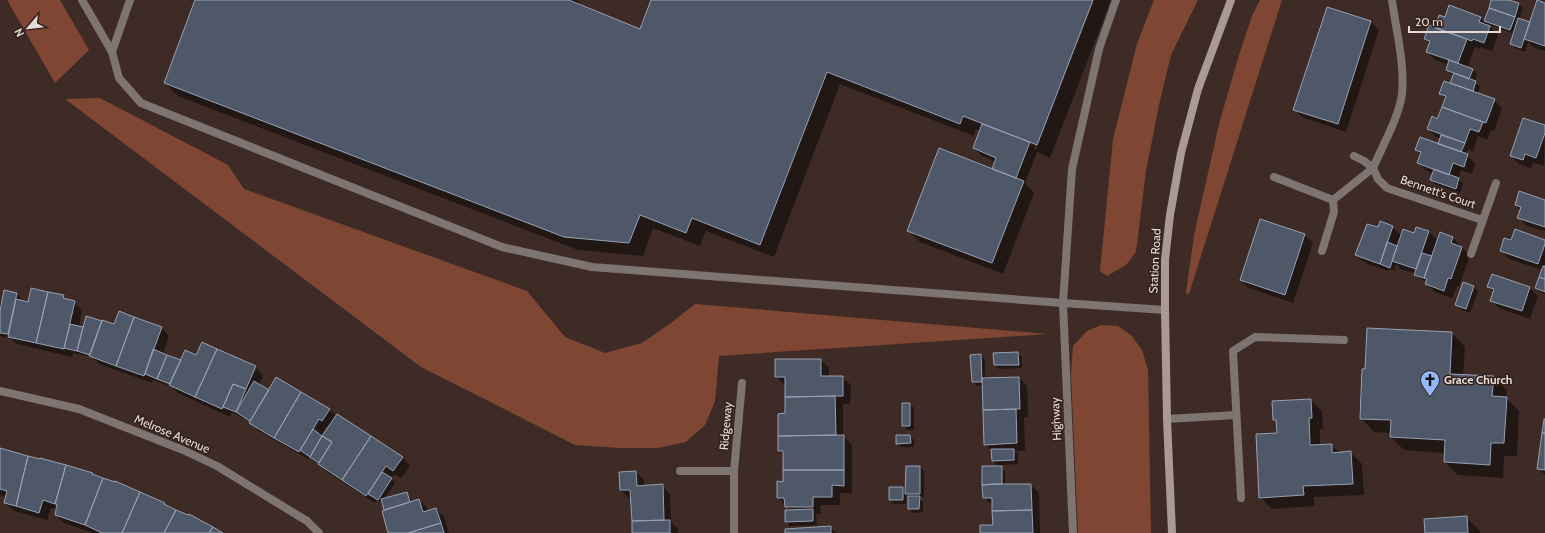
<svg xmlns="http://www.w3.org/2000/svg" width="1545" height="533" viewBox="0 0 1545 533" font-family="Cabin,sans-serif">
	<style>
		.green { fill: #804634 }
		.shadow { fill: #0007; fill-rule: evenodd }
		.building { fill: #4f5868; stroke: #97a1b3 }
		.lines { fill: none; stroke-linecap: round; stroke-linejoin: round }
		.lane { stroke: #7e7471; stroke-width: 8 }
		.street { stroke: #7e7471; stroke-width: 8 }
		.secondary { stroke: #a99a95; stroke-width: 8 }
		.labels { text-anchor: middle; stroke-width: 3; stroke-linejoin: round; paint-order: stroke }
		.street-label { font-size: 12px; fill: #e6dad6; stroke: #33221c }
		.poi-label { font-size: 12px; font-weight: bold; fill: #e6dad6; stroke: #33221c; text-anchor: start }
	</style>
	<rect width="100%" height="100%" fill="#3e2b26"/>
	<!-- green -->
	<path class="green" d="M7,0H60L89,50L55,83Z
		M1154,0H1198L1171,55L1159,105L1146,171L1136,252L1126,265L1107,276L1100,271L1113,139L1137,44Z
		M1260,0H1282L1189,294L1186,293L1194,235L1219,124L1239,55L1252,16Z
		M100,98L228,165L244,189L527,291L565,337L605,353L642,343L671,323L695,304L1048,334L719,356L715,401L705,425L686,442L658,448H620L575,445L421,367L65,99Z
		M1101,325L1118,326L1131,335L1142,350L1148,370L1151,533H1078L1071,374L1073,346L1087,331Z"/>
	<!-- shadow -->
	<path class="shadow" d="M196,0H577L584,8L641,30L652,0H1092L1034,149L1036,150L1094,0H1111L1050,158L1037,152L1025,183L1034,193L1003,274L920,242L909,231L997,171L996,162L982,156L974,148L981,131L976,129L974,136L840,84L774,257L706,231L700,246L653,228L643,256L578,250L178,96L165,83Z
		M1492,0H1506L1519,4L1523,8L1519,20L1529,23L1545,4V51L1533,47L1528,42L1525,52L1515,48L1511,44L1514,34L1487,24L1498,35L1492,51L1481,47L1480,49L1475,47L1467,68L1473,70L1477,74L1474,82L1480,86L1477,94L1494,100L1502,108L1494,131L1491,130L1487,140L1478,136L1473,151L1468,149L1466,155L1475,163L1472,174L1461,170L1458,179L1463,183L1460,193L1435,184L1431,180L1433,173L1427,171L1418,163L1421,154L1416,149L1439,145L1441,139L1436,137L1428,129L1438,120L1446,99L1441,94L1454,86L1451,83L1454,75L1447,70L1449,65L1435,60L1427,52L1430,44L1425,38L1445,18H1481L1485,22ZM1427,166L1435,168V171L1427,168Z
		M1327,8L1371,22L1379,30L1346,132L1302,117L1294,109Z
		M1545,126L1544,166L1533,162L1531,168L1519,164L1511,156Z
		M1545,201V231L1527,226L1519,218L1521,210L1516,205Z
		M1392,227L1402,236L1415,234L1417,228L1429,232L1438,241L1453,238L1470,256L1459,286H1457L1452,298L1435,292L1426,284L1428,281L1420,278L1416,274L1401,269L1396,264L1394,271L1389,269L1388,271L1365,263L1356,255L1378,229Z
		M1305,235L1313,243L1293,303L1249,288L1241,280Z
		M1545,241V294L1540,292L1536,288L1542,270L1509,259L1501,251L1511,242Z
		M1464,283L1474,287L1478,291L1470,313L1460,309L1456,305Z
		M1489,287L1530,288L1538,296L1530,319L1499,308L1491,300L1494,292Z
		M17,294L21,298L20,301L29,303L63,296L67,300L74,302L82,310L79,327L84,328L114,326L161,327L169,336L163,354L181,361L196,357L255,367L263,375L259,385L269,391L329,409L336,416L402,457L410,466L401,478L394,474L391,479L395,483L384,499L406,493L410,497L412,502L419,500L427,508L428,512L436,509L444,517L449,533H390L383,502L382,503L377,500L375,503L327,472L320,464L309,457L308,459L259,431L251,422L232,412L230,417L178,393L172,387L153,380L152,383L99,364L92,357L73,353L72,357L17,344L10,338L0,336V303L2,304ZM327,426L329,428L324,435L322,434Z
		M1452,333L1465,347L1463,375L1493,377L1507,390L1506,398L1519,411L1517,456H1504L1503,478L1458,475L1445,462V453L1404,450L1391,437V433L1374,432L1361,418Z
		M1018,353L1022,358V368L999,369L995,365Z
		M981,355L985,360V379L1019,378L1027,386L1028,417H1024L1025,451H1015L1018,454V464L999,465L1005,471V485H1031L1039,493L1040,533H981L994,526V506L984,498L999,467L993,461L992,451L985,444L983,386H977L973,382Z
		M821,360L829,368V377H842L851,385L850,404H843V436L852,445V493H840V505H820L821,514H816L817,525L790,526L786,522L790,511L778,497L784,483V455L779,451V415L786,414V385H785L776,377Z
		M1311,400L1322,411L1323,429H1320V445H1331L1340,453H1351L1362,464L1364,495L1314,497V506L1272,509L1260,497L1278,434V423L1274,420L1273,402Z
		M910,404L914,408V430H907L903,425Z
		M1545,420V475L1539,469Z
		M910,436L914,440V447H901L897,443Z
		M0,449L92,474L94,476L164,503L167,506L221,533H93L64,523L56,515L57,509L51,508L47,520L14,511L5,503L7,497L0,495Z
		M920,467L924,471V497H919L923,502V512L913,513L909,508L911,497L906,493V504H894L890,500L902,488L906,492Z
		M636,472L644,480V486L662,485L670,494L671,522L678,529V533H633L632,498H629L621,490Z
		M1466,517L1480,531V533H1426Z
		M830,527L836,533H786Z"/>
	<!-- building -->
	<path class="building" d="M195,0H569L640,29L651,0H1093L1037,145L963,116L960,124L827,72L760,245L692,218L686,233L640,215L629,243L564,237L164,83Z
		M1491,0H1509L1519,3L1515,17L1489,8Z
		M1537,0L1545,3V46L1524,39Z
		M1449,5L1481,17L1479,22L1490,26L1484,43L1473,39L1472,41L1435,28L1439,15L1445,17Z
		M1327,7L1371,21L1338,124L1293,110Z
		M1489,8L1515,17L1510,30L1484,21Z
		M1518,18L1530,22L1521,48L1510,44Z
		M1429,25L1467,39L1458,63L1426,52L1430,41L1424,39Z
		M1449,60L1473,69L1469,79L1446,70Z
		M1454,73L1476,81L1473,91L1450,83Z
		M1444,81L1495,99L1486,123L1442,107L1446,96L1439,94Z
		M1442,107L1483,122L1479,132L1470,129L1465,143L1427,129L1432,116L1437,119Z
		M1523,118L1545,125V133L1536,158L1525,154L1523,160L1510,156Z
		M982,124L1030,142L1016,178L992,169L996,158L973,148Z
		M1441,135L1465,143L1461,152L1438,144Z
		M1420,137L1468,154L1464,167L1453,163L1449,175L1417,163L1421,152L1415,150Z
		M939,148L1024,181L992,263L907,231Z
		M1434,169L1459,178L1456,189L1430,180Z
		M1519,191L1545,200V227L1517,218L1521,207L1515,205Z
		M1260,219L1305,234L1285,295L1240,280Z
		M1380,221L1393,226L1380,264L1355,255L1367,224L1378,227Z
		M1416,227L1429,231L1416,269L1392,261L1403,229L1414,233Z
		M1515,229L1545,240V244L1538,264L1500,251L1504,238L1511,240Z
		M1440,232L1453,237L1451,243L1462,247L1451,279L1448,278L1444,291L1425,284L1427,279L1424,278Z
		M1387,242L1397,246L1390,268L1380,264Z
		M1422,253L1432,256L1424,278L1414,275Z
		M1543,266H1545V279L1539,277Z
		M1492,274L1530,287L1522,311L1490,301L1494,289L1487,287Z
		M1539,277L1545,279V292L1535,288Z
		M1463,282L1474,286L1466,309L1455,305Z
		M31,288L48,292L36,343L8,337L16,299L28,302Z
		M4,290L17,293L8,334L0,333V311Z
		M48,292L64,295L63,298L75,301L64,349L36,343Z
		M119,311L134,317L116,366L89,356L102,320L114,324Z
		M86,316L102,321L90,355L77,351Z
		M134,317L162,327L144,376L116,366Z
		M70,324L83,327L77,351L64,348Z
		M1367,328L1452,332L1450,374L1494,376L1492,396L1507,397L1504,443H1491L1490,465L1444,462L1445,440L1390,437L1391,420L1360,419L1362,369H1365Z
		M202,342L217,349L195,397L169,385L185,350L196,355Z
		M153,349L167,355L157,379L145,374Z
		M217,349L256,366L246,389L233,384L222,409L195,397Z
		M1018,352L1019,365H994L993,353Z
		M981,354L982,382H972L970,355Z
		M167,355L181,360L170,384L157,379Z
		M775,359H821V376H843V396L785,397V377H775Z
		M276,377L301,392L274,438L249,423Z
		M1019,377L1020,409L983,410L982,378Z
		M254,381L269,390L250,421L236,412Z
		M233,384L246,389L236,412L223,407Z
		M301,392L330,409L322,421L319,419L299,452L274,438Z
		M835,396L836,435L778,436V414L785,413V397Z
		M1311,399L1312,418H1309L1310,445L1332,444V453L1351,451L1353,484L1303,486L1304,495L1259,498L1256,434L1277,433L1276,420H1273L1272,401Z
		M902,403H910V426H902Z
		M1016,409L1017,443L984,445L983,410Z
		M337,414L371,436L342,480L318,464L332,442L322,436Z
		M1544,419H1545V433H1542Z
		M313,429L322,436L310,457L300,450Z
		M1542,433H1545V470L1537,469Z
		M844,435V470H783V451H778V436Z
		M896,435H910L911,443L896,444Z
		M322,436L332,442L319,463L310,457Z
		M371,436L403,457L393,471L386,466L366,496L342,480Z
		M0,448L28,456L16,506L4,503L7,491L0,489Z
		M991,449H1014V460L992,461Z
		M28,456L40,459V458L66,465L55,504L43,500L39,513L16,506Z
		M66,465L93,473L92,474L103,478L85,525L55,515L57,504H55Z
		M906,466H920V494H905Z
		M982,466H1002V484L982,485Z
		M783,470H844V486L832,485V497H813V507H785L784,498H777V481L783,482Z
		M636,471L637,486L663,484L664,520L632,521L630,490H620L619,472Z
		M382,472L392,478L378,500L368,494Z
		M103,478L115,482V481L140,492L122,533H102L85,525Z
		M992,484H1031L1032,510L992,511V498H983L982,485Z
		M889,487H903V500H889Z
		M140,492L165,503L164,504L176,510L164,533H122Z
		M407,492L410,502L384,510L381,499Z
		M908,496H920L919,509H908Z
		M419,499L423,512L436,508L441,523L408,533H388L382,511Z
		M813,509V521L785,522V510Z
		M176,510L188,515L189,514L213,527L209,533H164Z
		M1032,510L1033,533H980V525H993L992,511Z
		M1467,516L1468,533H1425L1424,519Z
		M670,520V533H632V521Z
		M441,523L444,533H408L428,527Z
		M831,526V533H785V529Z
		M213,527L223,533H209Z"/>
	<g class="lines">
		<!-- lane -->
		<path class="lane" d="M82,0L112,52L119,78L141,103L502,247L592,267L1063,303L1072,169L1099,49L1116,0
			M112,52L130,0
			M1274,177L1333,200L1334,212L1322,251
			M1333,200L1373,168
			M1167,419L1236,415
			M1241,498L1233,351L1255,337L1344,340"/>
		<!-- street -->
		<path class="street" d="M1354,156L1364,161L1373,168L1378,179L1387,188L1482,220
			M1373,168C1382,147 1399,117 1402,94C1405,63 1396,31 1392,0
			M1471,254L1496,183
			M0,391L79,409L183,450L217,466L307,521L319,533
			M680,471H734
			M734,533V471L742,383
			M1073,533L1063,303L1165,310"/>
		<!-- secondary -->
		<path class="secondary" d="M1172,533L1167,419L1165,310V260L1170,215L1181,153L1198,89L1231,0"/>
	</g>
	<!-- icons -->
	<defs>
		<symbol id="church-pin" viewBox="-11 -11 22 30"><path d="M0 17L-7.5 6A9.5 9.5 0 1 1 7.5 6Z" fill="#92b7fd" stroke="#33221c"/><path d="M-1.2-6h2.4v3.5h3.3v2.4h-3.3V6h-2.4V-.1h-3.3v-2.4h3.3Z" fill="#111"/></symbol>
	</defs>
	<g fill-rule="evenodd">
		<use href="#church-pin" x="1419" y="369" width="22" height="30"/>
	</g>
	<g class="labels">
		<!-- street labels -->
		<g class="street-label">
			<text transform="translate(1438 192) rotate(19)" y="4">Bennett's Court</text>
			<text transform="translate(1155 261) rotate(-87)" y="4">Station Road</text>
			<text transform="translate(1056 419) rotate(-93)" y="4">Highway</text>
			<text transform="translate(726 426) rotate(-85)" y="4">Ridgeway</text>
			<text transform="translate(172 434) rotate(23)" y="4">Melrose Avenue</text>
		</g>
		<!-- poi labels -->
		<g class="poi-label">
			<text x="1444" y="384">Grace Church</text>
		</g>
	</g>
	<!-- north arrow -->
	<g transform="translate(28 28) rotate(242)" stroke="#33221c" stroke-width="3" paint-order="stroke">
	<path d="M0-3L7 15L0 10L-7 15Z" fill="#e6dad6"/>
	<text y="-6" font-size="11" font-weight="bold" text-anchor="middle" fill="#e6dad6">N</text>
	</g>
	<!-- scale -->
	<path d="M1409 26v6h91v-6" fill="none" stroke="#e6dad6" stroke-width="2"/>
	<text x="1415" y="26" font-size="12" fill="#e6dad6" stroke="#33221c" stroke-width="3" paint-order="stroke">20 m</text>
</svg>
